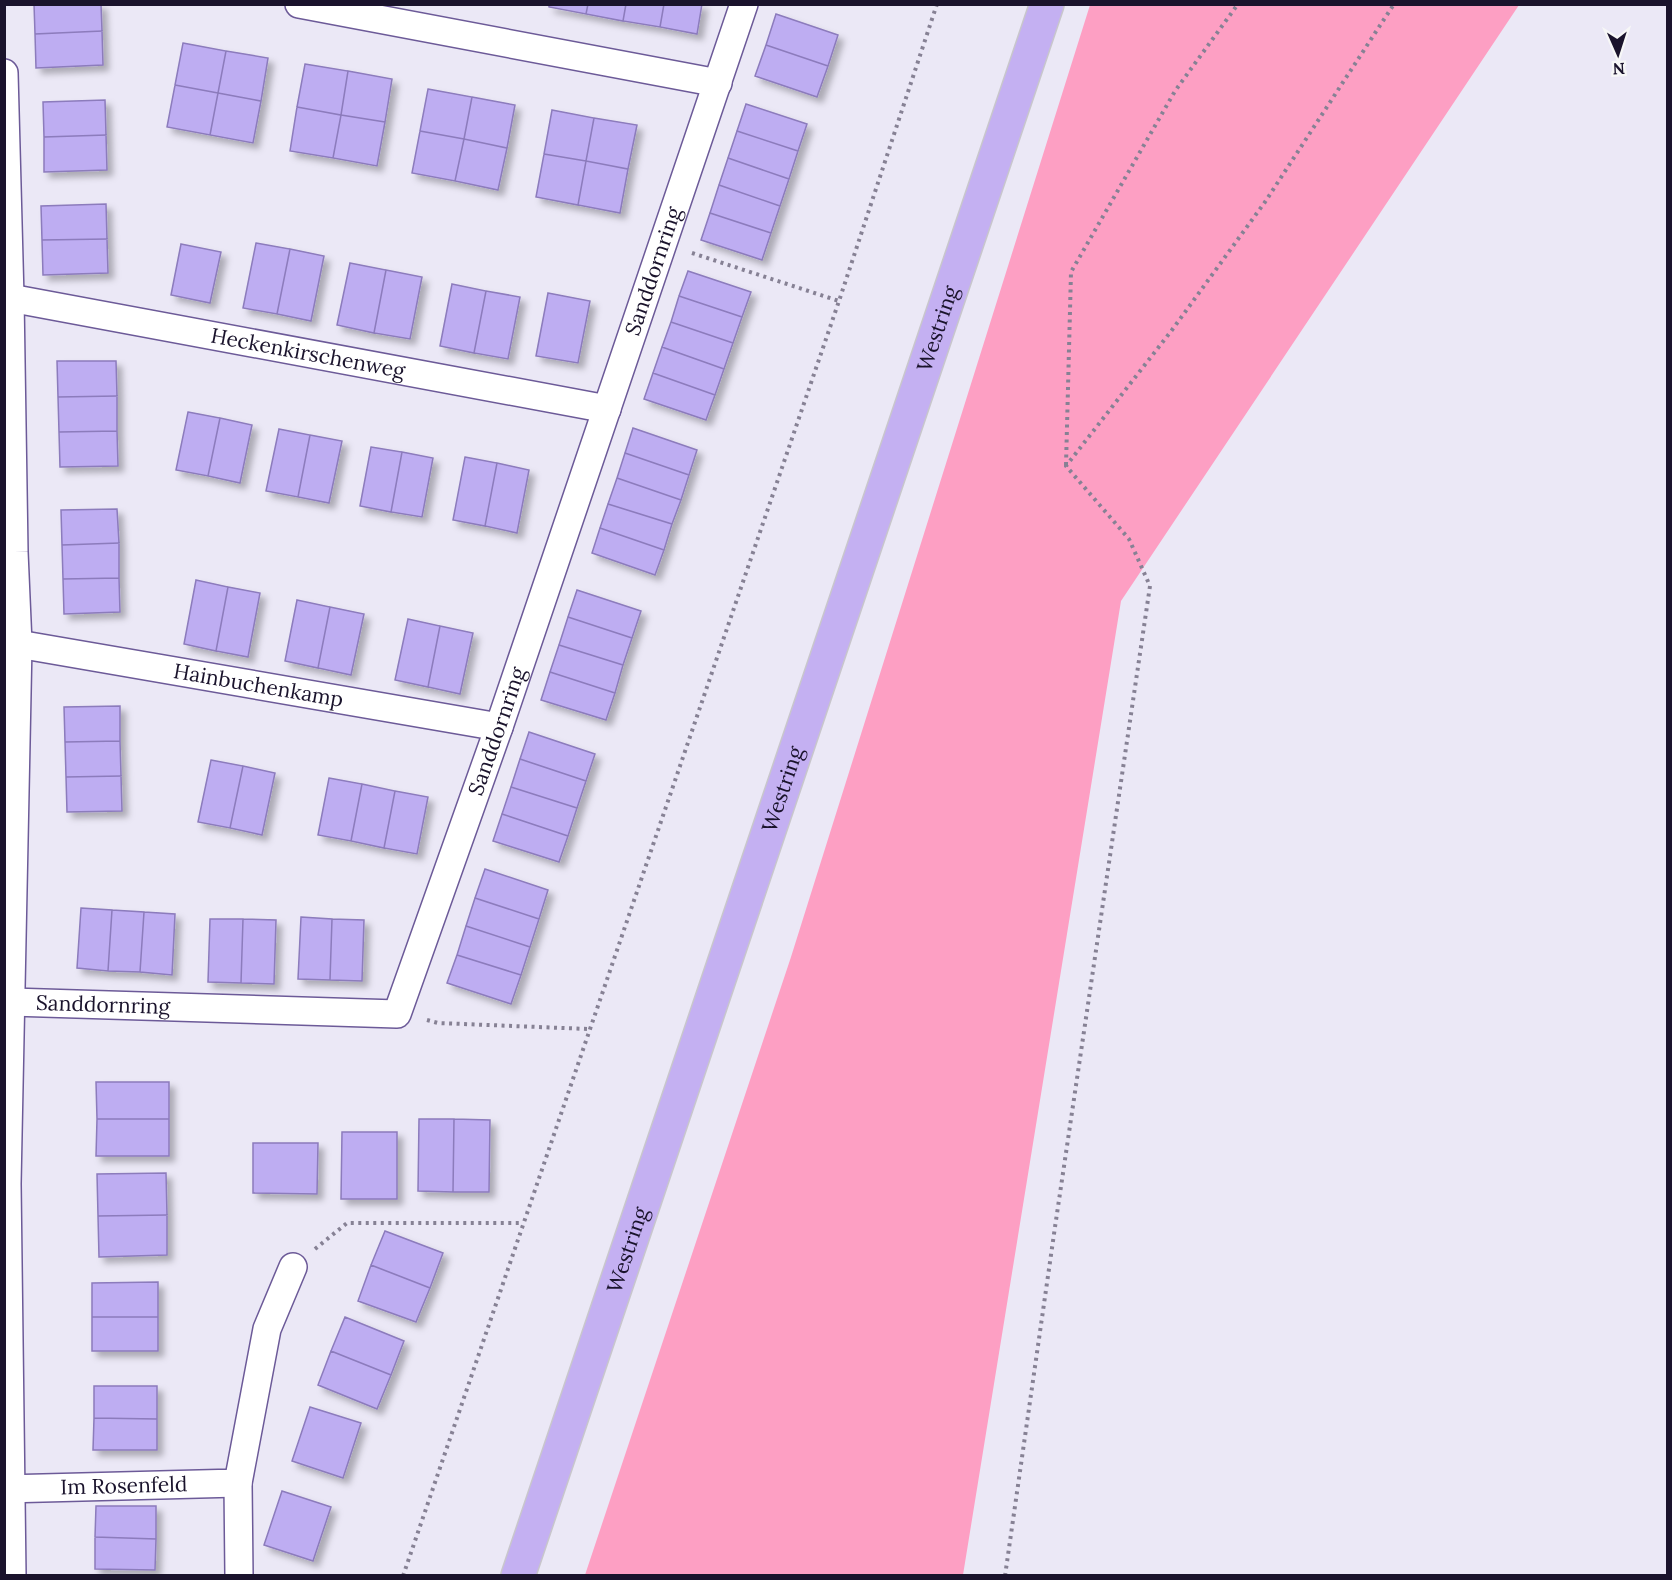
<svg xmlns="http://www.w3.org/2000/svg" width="1672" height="1580" viewBox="0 0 1672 1580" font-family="Lora,serif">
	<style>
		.green { fill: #fd9fc3 }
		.building { fill: #beadf2; stroke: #8c7bbc; stroke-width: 1.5; filter: url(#shadow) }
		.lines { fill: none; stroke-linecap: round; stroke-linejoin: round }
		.street-casing { stroke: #6c5a98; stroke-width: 30 }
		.primary-casing { stroke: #c8c6cc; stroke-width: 36 }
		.path { stroke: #868194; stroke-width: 4; stroke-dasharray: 3 4.5; stroke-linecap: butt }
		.street { stroke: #fff; stroke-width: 27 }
		.primary { stroke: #c4b0f2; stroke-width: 33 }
		.labels { text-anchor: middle; stroke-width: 4.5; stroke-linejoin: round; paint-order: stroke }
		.street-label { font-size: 21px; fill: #1a132c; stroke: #f7f7f7 }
	</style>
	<defs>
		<filter id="shadow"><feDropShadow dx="5.5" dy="5.5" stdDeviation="3" flood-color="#0004"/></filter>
	</defs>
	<rect width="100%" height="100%" fill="#ebe8f6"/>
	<!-- green -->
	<path class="green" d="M1090,5H1519L1121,601L963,1575H585L791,957Z"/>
	<!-- building -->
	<path class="building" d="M34,4H101L102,31L35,34Z
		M549,4H588L586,14L549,7Z
		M588,4H626L623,21L586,14Z
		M626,4H664L660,27L623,21Z
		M664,4H702L697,34L660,27Z
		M776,14L838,35L828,66L766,45Z
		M102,31L103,65L36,68L35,34Z
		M183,43L226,51L218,93L175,85Z
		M766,45L828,66L817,97L755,76Z
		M226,51L268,58L261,101L218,93Z
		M305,64L348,71L341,115L297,107Z
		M348,71L392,79L385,122L341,115Z
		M175,85L218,93L210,135L167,127Z
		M428,89L472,97L464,139L420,131Z
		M218,93L261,101L253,143L210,135Z
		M472,97L515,105L507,148L464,139Z
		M105,100L106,135L44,137L43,102Z
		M746,104L807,124L798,151L737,131Z
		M297,107L341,115L333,158L290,151Z
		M552,110L594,118L586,161L544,154Z
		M341,115L385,122L377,166L333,158Z
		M594,118L637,125L628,169L586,161Z
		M420,131L464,139L455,181L412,173Z
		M737,131L798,151L789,179L728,158Z
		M106,135L107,170L44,172V137Z
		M464,139L507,148L498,190L455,181Z
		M544,154L586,161L578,205L536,197Z
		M728,158L789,179L780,206L719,185Z
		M586,161L628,169L620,213L578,205Z
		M719,185L780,206L771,233L710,213Z
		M106,204L107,239L42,240L41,206Z
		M710,213L771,233L762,260L701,240Z
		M107,239L108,273L43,275L42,240Z
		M256,243L290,249L277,314L243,308Z
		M181,244L221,252L210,303L171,295Z
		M290,249L324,256L311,321L277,314Z
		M350,263L386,270L374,333L337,325Z
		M386,270L422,277L410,339L374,333Z
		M688,271L751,292L742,317L679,296Z
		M452,284L486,291L474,353L440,346Z
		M486,291L520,297L508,359L474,353Z
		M548,293L590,301L578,363L536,356Z
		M679,296L742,317L733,343L671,322Z
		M671,322L733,343L724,369L662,347Z
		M662,347L724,369L715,395L653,373Z
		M57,361H116L117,396L58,397Z
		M653,373L715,395L706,420L644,399Z
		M117,396V431L59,432L58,397Z
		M188,412L220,418L208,476L176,470Z
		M220,418L252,425L240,483L208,476Z
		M633,428L697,450L689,475L625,453Z
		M279,429L310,435L298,497L266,491Z
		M117,431L118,466L60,467L59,432Z
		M310,435L342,441L329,503L298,497Z
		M371,447L402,452L391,512L360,506Z
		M402,452L433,458L422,517L391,512Z
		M625,453L689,475L681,500L617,478Z
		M465,457L497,463L485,526L453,520Z
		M497,463L529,470L517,533L485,526Z
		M617,478L681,500L672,524L608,504Z
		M608,504L672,524L664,550L600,528Z
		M117,509L119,543L62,545L61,510Z
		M600,528L664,550L655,575L592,553Z
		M119,543V578L63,579L62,545Z
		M119,578L120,612L64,614L63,579Z
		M196,580L228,587L216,651L184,644Z
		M228,587L260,593L248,657L216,651Z
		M577,590L641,611L632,638L568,617Z
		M297,600L330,607L318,668L285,661Z
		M330,607L364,614L351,675L318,668Z
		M568,617L632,638L623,665L559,645Z
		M408,619L440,626L428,687L395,680Z
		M440,626L473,633L460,694L428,687Z
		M559,645L623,665L615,693L550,672Z
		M550,672L615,693L606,720L541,700Z
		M120,706V741L65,742L64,707Z
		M529,732L595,754L586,781L520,759Z
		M120,741L121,776L66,777L65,742Z
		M520,759L586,781L577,808L511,787Z
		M211,760L243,766L230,828L198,822Z
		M243,766L275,773L262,835L230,828Z
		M121,776L122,811L67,812L66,777Z
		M329,778L362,784L351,841L318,835Z
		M362,784L395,791L384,848L351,841Z
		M511,787L577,808L568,836L502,814Z
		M395,791L428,797L417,854L384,848Z
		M502,814L568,836L559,862L493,841Z
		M485,869L548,890L539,919L475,898Z
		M475,898L539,919L530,947L466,926Z
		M81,908L112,910L108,971L77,968Z
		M112,910L144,912L140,972L108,971Z
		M144,912L175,914L172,975L140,972Z
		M301,917L332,919L330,980L298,979Z
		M210,919H243L241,983L208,982Z
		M243,919L276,920L274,984L241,983Z
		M332,919L364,920L362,981L330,980Z
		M466,926L530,947L521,975L457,955Z
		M457,955L521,975L511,1004L447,983Z
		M96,1082H169V1119H97Z
		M97,1119H169V1156H96Z
		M419,1119H454L453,1192L418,1191Z
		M454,1119L490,1120L489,1192H453Z
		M342,1132H397V1199H341Z
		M253,1143H318L317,1194L253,1193Z
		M166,1173L167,1215L98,1216L97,1174Z
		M167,1215V1255L99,1257L98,1216Z
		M385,1231L443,1253L430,1288L371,1265Z
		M371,1265L430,1288L416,1322L358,1301Z
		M158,1282V1317H92V1283Z
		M92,1317H158V1351H92Z
		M345,1317L404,1341L391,1375L331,1351Z
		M331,1351L391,1375L377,1409L318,1385Z
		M94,1386H157V1419L94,1418Z
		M310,1407L361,1423L343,1478L292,1461Z
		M94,1418L157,1419V1450H93Z
		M282,1491L331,1507L313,1561L264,1545Z
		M96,1506H156V1539L95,1537Z
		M95,1537L156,1539L155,1570L95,1569Z"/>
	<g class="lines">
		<defs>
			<g id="street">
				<path d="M299,4L718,83"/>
				<path d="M4,73L10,298L14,552L18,644L7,1184L12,1576"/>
				<path id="s1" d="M10,298L607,409"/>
				<path id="s2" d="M18,644L499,727"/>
				<path id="s3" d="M11,1002L397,1014L499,727L744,4"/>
				<path d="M238,1483L239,1576"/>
				<path id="s4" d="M4,1489L238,1483L267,1329L293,1267"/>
			</g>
			<g id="primary">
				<path id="s5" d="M518,1576L1047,4"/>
			</g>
		</defs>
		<!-- street casing -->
		<use href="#street" class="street-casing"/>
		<!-- primary casing -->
		<use href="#primary" class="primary-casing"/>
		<!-- path -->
		<path class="path" d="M692,253L839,301
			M1066,465L1071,272L1175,91L1238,4
			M427,1020L438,1023L588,1029
			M315,1249L347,1223H523
			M403,1576L839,301L937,4
			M1005,1576L1055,1227L1150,586L1129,539L1066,466L1172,330L1265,202L1394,4"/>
		<!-- street -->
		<use href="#street" class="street"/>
		<!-- primary -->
		<use href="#primary" class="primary"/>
	</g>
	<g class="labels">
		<!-- street labels -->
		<g class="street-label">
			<text dy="7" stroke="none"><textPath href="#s3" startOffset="1172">Sanddornring</textPath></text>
			<text dy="7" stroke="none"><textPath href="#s5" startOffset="1316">Westring</textPath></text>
			<text dy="7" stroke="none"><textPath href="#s1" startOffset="303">Heckenkirschenweg</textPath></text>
			<text dy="7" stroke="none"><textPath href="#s2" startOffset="244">Hainbuchenkamp</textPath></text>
			<text dy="7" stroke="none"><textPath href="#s3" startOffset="686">Sanddornring</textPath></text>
			<text dy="7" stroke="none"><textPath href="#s5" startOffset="830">Westring</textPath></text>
			<text dy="7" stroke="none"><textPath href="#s3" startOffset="92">Sanddornring</textPath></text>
			<text dy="7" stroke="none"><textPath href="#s5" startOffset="344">Westring</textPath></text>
			<text dy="7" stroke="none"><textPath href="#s4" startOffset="120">Im Rosenfeld</textPath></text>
		</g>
	</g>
	<!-- border -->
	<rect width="1672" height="1580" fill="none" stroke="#1a132c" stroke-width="12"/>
	<!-- north arrow -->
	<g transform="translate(1618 54) rotate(177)" stroke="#f7f7f7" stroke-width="4.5" paint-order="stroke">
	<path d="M0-4.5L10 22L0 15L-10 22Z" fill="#1a132c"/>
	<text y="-9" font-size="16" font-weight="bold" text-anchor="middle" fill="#1a132c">N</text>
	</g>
</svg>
